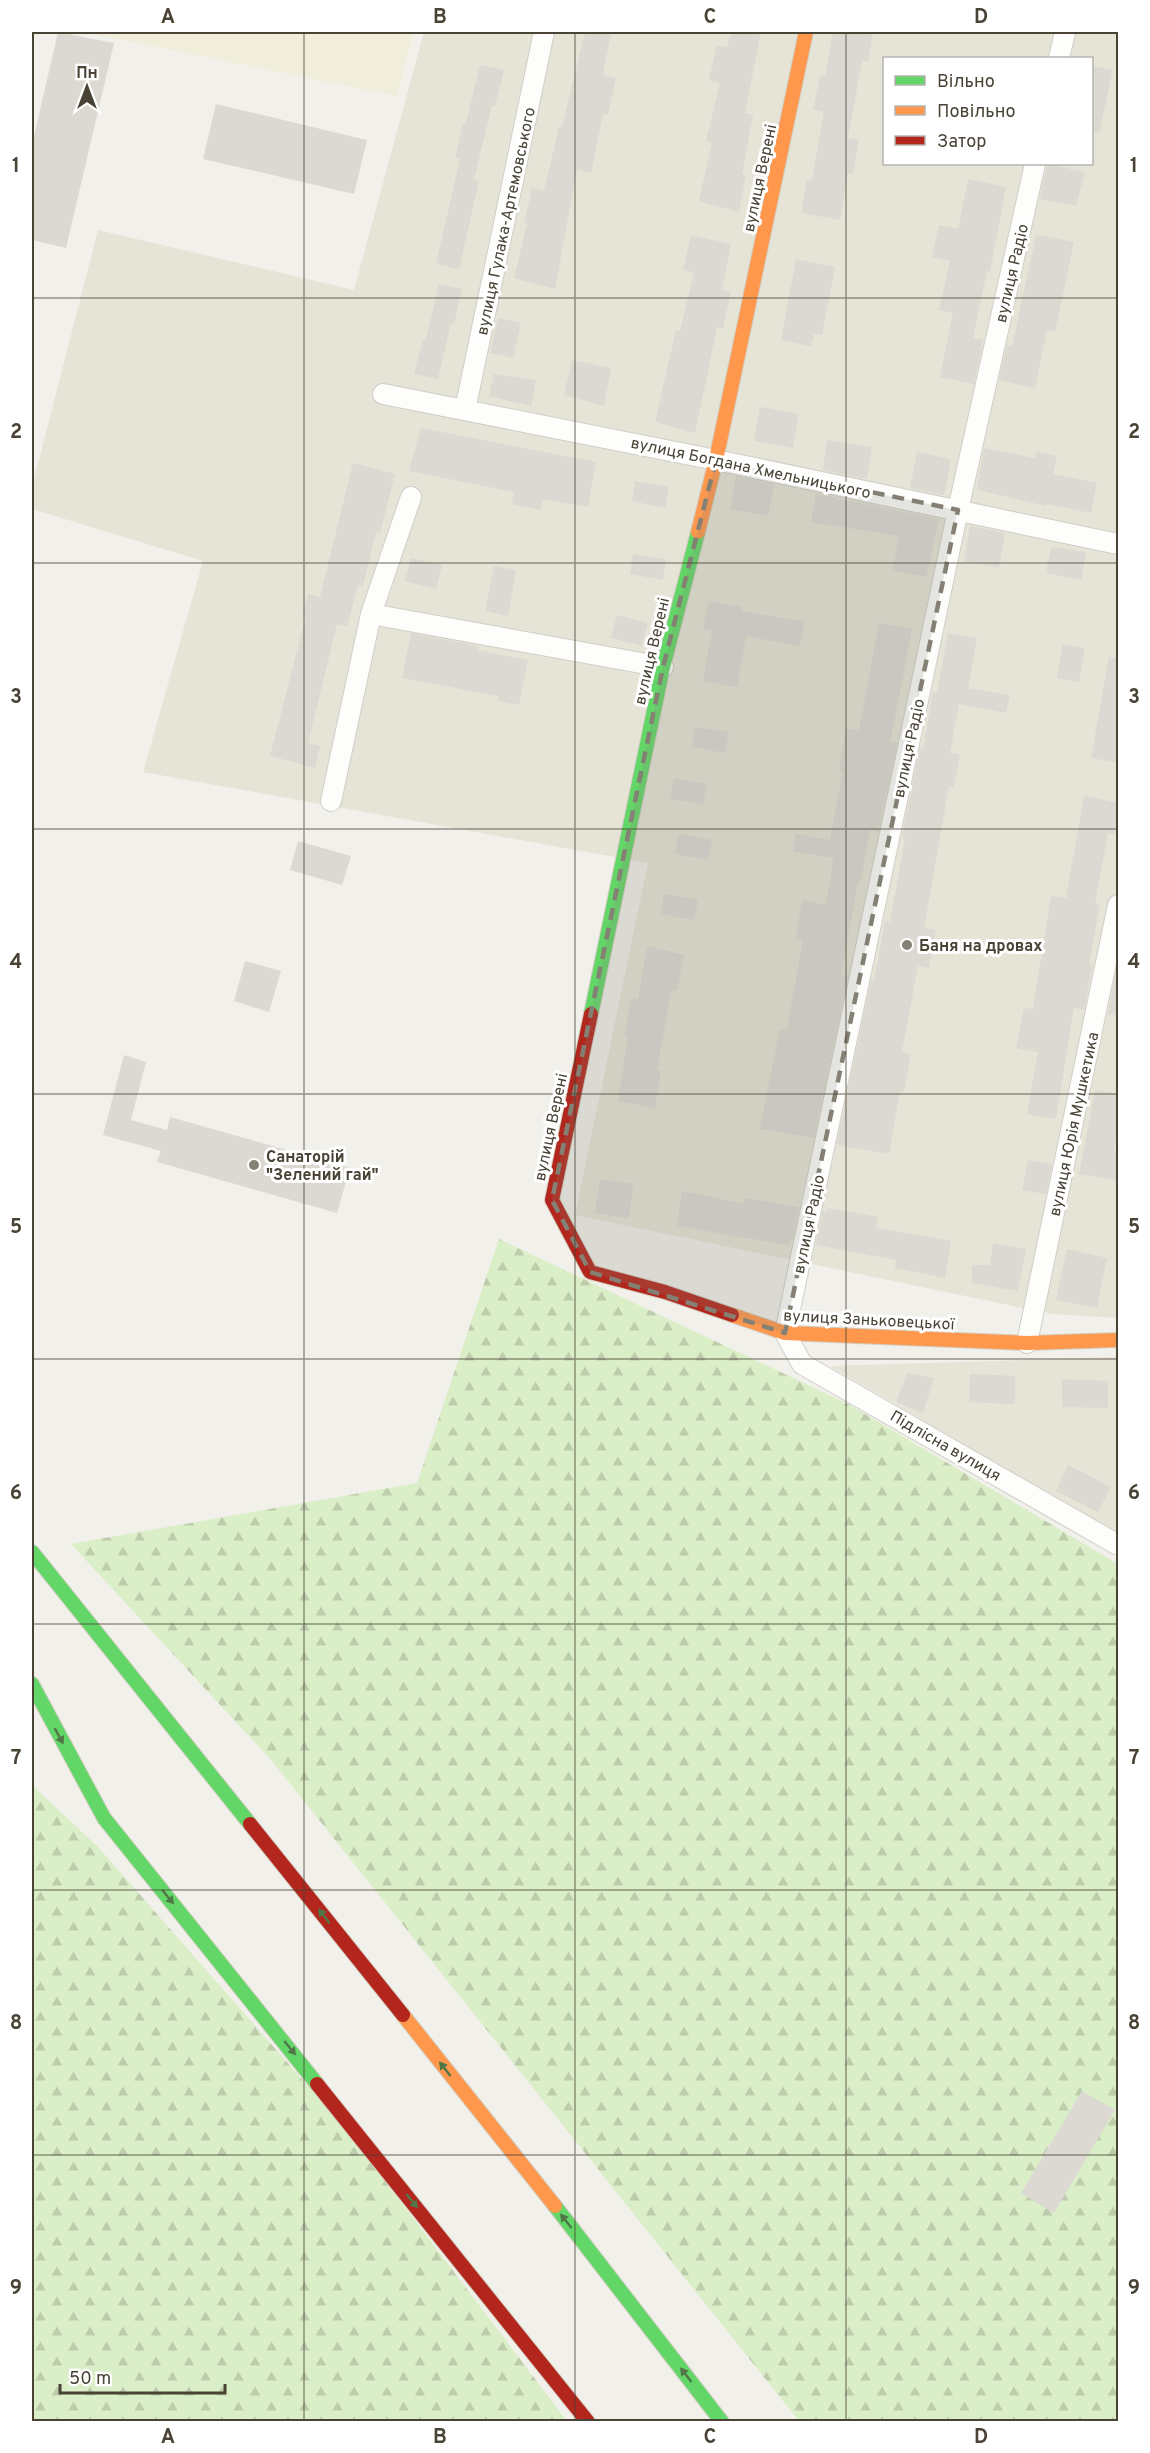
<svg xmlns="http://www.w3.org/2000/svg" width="1150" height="2453" viewBox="0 0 1150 2453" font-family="Overpass,sans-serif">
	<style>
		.residential { fill: #e6e3d7; fill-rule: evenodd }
		.education { fill: #f0eddb }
		.forest { fill: url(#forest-firs) }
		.building { fill: #dbd9d2 }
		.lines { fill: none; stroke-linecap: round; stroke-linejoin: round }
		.street-casing { stroke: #d0cec7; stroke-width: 22 }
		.fast-casing { stroke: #d2cec0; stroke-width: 16 }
		.slow-casing { stroke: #d2cec0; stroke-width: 16 }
		.jam-casing { stroke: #d2cec0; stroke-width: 16 }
		.street { stroke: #fdfdfc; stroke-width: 20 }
		.fast { stroke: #63d668; stroke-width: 14 }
		.slow { stroke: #ff974d; stroke-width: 14 }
		.jam { stroke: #b3261e; stroke-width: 14 }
		.oneway { fill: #517647 }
		.marked { fill: #848074; fill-opacity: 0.2; stroke: #848074; stroke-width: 4.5; stroke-dasharray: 12 8; stroke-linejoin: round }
		.grid { fill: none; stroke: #484335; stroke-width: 1.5; stroke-opacity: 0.55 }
		.poi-dot { fill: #848074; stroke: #fff; stroke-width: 2 }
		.labels { text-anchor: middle; stroke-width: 6; stroke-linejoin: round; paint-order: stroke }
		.street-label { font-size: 16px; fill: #484335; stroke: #fff }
		.poi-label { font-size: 16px; font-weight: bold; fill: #484335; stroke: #fff; text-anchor: start }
		.neatline { fill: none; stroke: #484335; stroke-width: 2 }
		.grid-label { font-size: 20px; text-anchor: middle; font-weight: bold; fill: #484335 }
	</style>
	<defs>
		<pattern id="forest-firs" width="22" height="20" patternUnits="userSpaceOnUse" patternTransform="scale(1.5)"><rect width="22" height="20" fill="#daeec8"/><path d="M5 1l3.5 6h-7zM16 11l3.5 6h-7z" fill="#bdcdac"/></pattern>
	</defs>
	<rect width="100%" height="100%" fill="#f2f0ea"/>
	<!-- residential -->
	<path class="residential" d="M424,32H1118V1318L1052,1314L575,1215L648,863L143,772L203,561L32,509V487L98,230L354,290ZM884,58H1092V164H884Z
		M1118,1357V1534L830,1366Z"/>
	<!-- education -->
	<path class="education" d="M83,32H414L397,96Z"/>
	<!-- forest -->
	<path class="forest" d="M499,1239L848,1404L1118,1564V2421H799L272,1761L71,1544L417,1483Z
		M32,1785L98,1847L344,2127L567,2421H32Z"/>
	<!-- building -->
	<path class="building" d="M58,32L114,43L66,248L32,240V145Z
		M585,32H611L603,75L616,78L608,115L603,114L591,173L577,169L555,289L514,278L527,224L524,223L532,188L544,191L559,127H562Z
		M731,32H761L745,113L753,115L742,174L746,175L739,212L699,201L712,143L706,141L720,83L709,80L717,45L727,47Z
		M833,32H873L868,62L862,61L848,138L859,140L853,174L848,173L840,220L801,213L807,180H812L824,112L813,110L820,76L825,77Z
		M480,65L504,70L495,106L492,105L474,180L479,181L459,269L436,264L460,159L455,158L463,123H466Z
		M1092,66L1113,70L1099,133L1092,132Z
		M216,104L367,140L354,194L203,159Z
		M1047,164L1085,172L1076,206L1040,199Z
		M968,179L1006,187L990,272L987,271L973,338L983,340L974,384L940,377L953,313L939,310L950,261L932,257L939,225L958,229Z
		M691,235L731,244L722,290L731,292L723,329L717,327L695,433L655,422L676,330L680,331L694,273L683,270Z
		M1036,235L1074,242L1055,332L1047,330L1035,388L999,380L1007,345L1012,347Z
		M796,259L835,267L822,335L814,334L811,346L781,340Z
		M439,284L462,289L454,324L451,323L438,379L414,374L423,339H426Z
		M498,318L521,323L513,358L490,353Z
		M572,360L611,368L604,406L564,395Z
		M494,374L536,380L531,406L489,396Z
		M760,407L799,414L793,448L754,441Z
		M421,428L596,462L588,507L543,499L541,510L512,504L514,492L409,471Z
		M827,440L872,447L867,479L823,470Z
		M984,448L1035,458L1036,452L1057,456L1053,474L1097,483L1091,513L1047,504L1046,506L977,490Z
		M917,452L951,459L944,495L910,488Z
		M353,463L395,474L380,533L376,532L363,586L358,585L347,627L337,624L308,743L320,746L315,768L270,756L306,616L302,615L308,594L320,597Z
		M736,476L774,484L768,516L730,509Z
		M635,481L669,487L665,508L632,501Z
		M816,494L939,519L926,577L893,570L899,536L811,522Z
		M970,526L1005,533L999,568L964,561Z
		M1051,547L1086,552L1081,580L1046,573Z
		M633,554L666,559L663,580L630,574Z
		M411,558L442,565L436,589L405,581Z
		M494,566L516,570L508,616L485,611Z
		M709,601L742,607V611L804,622L800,646L746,636L737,687L703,681L712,631L703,629Z
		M617,615L648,623L642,646L611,638Z
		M879,623L912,629L890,742L897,743L878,832L870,830L860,883L858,882L841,975L848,976L814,1138L760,1129L780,1029L787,1030L803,940L796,939L802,900L826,905L834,858L793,851L796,834L830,840L843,771H839L846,728L859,731Z
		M411,633L479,646L478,650L528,660L519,705L497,701L498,696L402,678Z
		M948,633L977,638L968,688L1010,695L1006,713L959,704L950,753L960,754L954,787L949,786L924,928L936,930L929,968L918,966L902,1052L911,1054L904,1092L900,1091L889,1154L838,1145L837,1143L871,981H874L885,921L890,922L905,838L902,836L920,748H923L933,692L937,693Z
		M1063,644L1085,648L1079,682L1057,678Z
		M1109,657L1119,658V763L1091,758Z
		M695,727L729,732L725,753L692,747Z
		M674,778L707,784L703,804L670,799Z
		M1084,796L1119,803V812L1114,834L1108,833L1095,903L1100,904L1089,964H1093L1084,1010L1074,1008L1056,1119L1027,1114L1038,1052L1016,1048L1024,1008L1033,1009L1051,896L1066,898Z
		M679,834L712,840L708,860L675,854Z
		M298,841L351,856L342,885L290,870Z
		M664,894L698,900L694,920L661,914Z
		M647,946L684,955L677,991L671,990L657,1070L661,1071L655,1108L618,1101L628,1037L625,1036L631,998L638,1000Z
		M245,961L281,971L269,1012L234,1001Z
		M1117,968L1119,969V1016L1108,1014Z
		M124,1055L146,1062L131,1120L167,1130L170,1117L350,1168L337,1213L157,1162L161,1151L103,1135Z
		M1095,1090L1119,1094V1124L1114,1151L1119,1152V1181L1079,1174Z
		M1028,1160L1052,1164L1046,1194L1022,1190Z
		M600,1179L633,1184L629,1218L595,1213Z
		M682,1191L744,1204L745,1198L799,1207L792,1241L789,1240V1245L677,1226Z
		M827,1208L878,1217L876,1228L951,1241L945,1278L895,1268L896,1260L816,1245L823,1211L827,1212Z
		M993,1243L1026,1249L1018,1291L972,1283V1265H990Z
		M1067,1249L1107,1258L1097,1308L1056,1300Z
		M907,1373L934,1378L923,1413L896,1402Z
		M970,1374L1015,1376V1404L969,1402Z
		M1062,1379L1108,1381V1408L1062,1407Z
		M1068,1465L1111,1487L1098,1512L1056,1491Z
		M1082,2091L1115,2110L1054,2213L1021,2193Z"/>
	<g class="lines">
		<defs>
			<path id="street" d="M1059,58L1065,32
				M1035,164L958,510L785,1333L802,1364L1118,1545
				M383,394L716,460L1118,544
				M465,410L544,32
				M371,614L411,497
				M331,801L371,614L663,667
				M1027,1343L1118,905"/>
			<path id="fast" d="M591,1014L663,667L698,532
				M32,1552L250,1824
				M32,1684L104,1818L317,2084
				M555,2206L722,2422"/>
			<path id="slow" d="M698,532L716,460L806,32
				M732,1315L785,1333L1027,1343L1118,1340
				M403,2015L555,2206"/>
			<path id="jam" d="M591,1014L552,1200L590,1272L665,1292L732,1315
				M250,1824L403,2015
				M317,2084L588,2422"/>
		</defs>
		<!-- street casing -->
		<use href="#street" class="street-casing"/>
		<!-- fast casing -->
		<use href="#fast" class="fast-casing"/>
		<!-- slow casing -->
		<use href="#slow" class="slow-casing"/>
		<!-- jam casing -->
		<use href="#jam" class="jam-casing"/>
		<!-- street -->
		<use href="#street" class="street"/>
		<!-- fast -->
		<use href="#fast" class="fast"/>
		<!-- slow -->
		<use href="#slow" class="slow"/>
		<!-- jam -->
		<use href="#jam" class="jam"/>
	</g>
	<!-- one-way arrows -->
	<defs><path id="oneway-solid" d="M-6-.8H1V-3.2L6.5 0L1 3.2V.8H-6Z" transform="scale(1.5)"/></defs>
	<g class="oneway">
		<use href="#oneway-solid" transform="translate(59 1736) rotate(61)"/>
		<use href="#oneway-solid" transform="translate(168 1897) rotate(51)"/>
		<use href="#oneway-solid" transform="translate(324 1916) rotate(-128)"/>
		<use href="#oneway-solid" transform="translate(290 2048) rotate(51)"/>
		<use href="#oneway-solid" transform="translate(445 2069) rotate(-128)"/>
		<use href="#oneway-solid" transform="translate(412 2201) rotate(51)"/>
		<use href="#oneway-solid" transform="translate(566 2221) rotate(-128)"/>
		<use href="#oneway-solid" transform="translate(686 2375) rotate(-128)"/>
	</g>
	<!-- marked area -->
	<path class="marked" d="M716,460L958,510L785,1333L590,1272L552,1200L663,667Z"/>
	<!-- grid -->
	<path class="grid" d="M304,32V2422M575,32V2422M846,32V2422M32,298H1118M32,563H1118M32,829H1118M32,1094H1118M32,1359H1118M32,1624H1118M32,1890H1118M32,2155H1118"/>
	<!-- markers -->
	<g class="poi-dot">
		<circle cx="907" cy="945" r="6"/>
		<circle cx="254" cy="1165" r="6"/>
	</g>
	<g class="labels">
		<!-- street labels -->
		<g class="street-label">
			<text transform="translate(759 178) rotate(-78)" y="6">вулиця Верені</text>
			<text transform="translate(505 221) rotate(-78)" y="6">вулиця Гулака-Артемовського</text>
			<text transform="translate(1011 273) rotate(-77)" y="6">вулиця Радіо</text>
			<text transform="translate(751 467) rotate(12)" y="6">вулиця Богдана Хмельницького</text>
			<text transform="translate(651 651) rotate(-77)" y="6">вулиця Верені</text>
			<text transform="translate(908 748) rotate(-78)" y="6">вулиця Радіо</text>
			<text transform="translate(1073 1124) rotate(-78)" y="6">вулиця Юрія Мушкетика</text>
			<text transform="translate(550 1127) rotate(-78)" y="6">вулиця Верені</text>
			<text transform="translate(808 1224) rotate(-78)" y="6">вулиця Радіо</text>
			<text transform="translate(869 1319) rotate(3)" y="6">вулиця Заньковецької</text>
			<text transform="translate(946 1445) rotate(30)" y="6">Підлісна вулиця</text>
		</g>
		<!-- poi labels -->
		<g class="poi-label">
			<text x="919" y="951">Баня на дровах</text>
			<text x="266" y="1162">Санаторій<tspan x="266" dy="18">"Зелений гай"</tspan></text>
		</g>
	</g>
	<!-- border -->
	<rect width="1150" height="2453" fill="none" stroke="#ffffff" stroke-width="66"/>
	<!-- legend -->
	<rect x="883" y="57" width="210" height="108" fill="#ffffff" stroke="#b6b4ae" stroke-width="1.5"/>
	<rect x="895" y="76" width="30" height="9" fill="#63d668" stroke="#b6b4ae" stroke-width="1.5"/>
	<text x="937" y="87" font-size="18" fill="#484335">Вільно</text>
	<rect x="895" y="106" width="30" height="9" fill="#ff974d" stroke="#b6b4ae" stroke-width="1.5"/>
	<text x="937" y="117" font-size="18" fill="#484335">Повільно</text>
	<rect x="895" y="136" width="30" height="9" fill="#b3261e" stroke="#b6b4ae" stroke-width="1.5"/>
	<text x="937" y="147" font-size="18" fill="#484335">Затор</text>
	<!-- north arrow -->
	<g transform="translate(87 87)" stroke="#ffffff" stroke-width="4.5" paint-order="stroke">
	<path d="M0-4.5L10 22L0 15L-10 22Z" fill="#484335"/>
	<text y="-9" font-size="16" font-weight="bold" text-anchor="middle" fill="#484335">Пн</text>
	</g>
	<!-- scale -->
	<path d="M60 2384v9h165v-9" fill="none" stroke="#484335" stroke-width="3"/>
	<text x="69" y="2384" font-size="18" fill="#484335" stroke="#ffffff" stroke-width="4.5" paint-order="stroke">50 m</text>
	<rect x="33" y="33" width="1084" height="2387" class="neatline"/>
	<g class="grid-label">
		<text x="168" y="23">A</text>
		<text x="440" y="23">B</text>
		<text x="710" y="23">C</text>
		<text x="981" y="23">D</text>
		<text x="16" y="172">1</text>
		<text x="1134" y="172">1</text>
		<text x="16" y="438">2</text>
		<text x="1134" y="438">2</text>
		<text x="16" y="703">3</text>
		<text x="1134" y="703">3</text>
		<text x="16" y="968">4</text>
		<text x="1134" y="968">4</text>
		<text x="16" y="1233">5</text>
		<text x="1134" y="1233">5</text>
		<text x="16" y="1499">6</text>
		<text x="1134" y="1499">6</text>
		<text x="16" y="1764">7</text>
		<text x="1134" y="1764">7</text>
		<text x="16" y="2029">8</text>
		<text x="1134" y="2029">8</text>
		<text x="16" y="2294">9</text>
		<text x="1134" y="2294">9</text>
		<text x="168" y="2443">A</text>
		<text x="440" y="2443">B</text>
		<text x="710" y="2443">C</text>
		<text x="981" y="2443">D</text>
	</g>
</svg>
